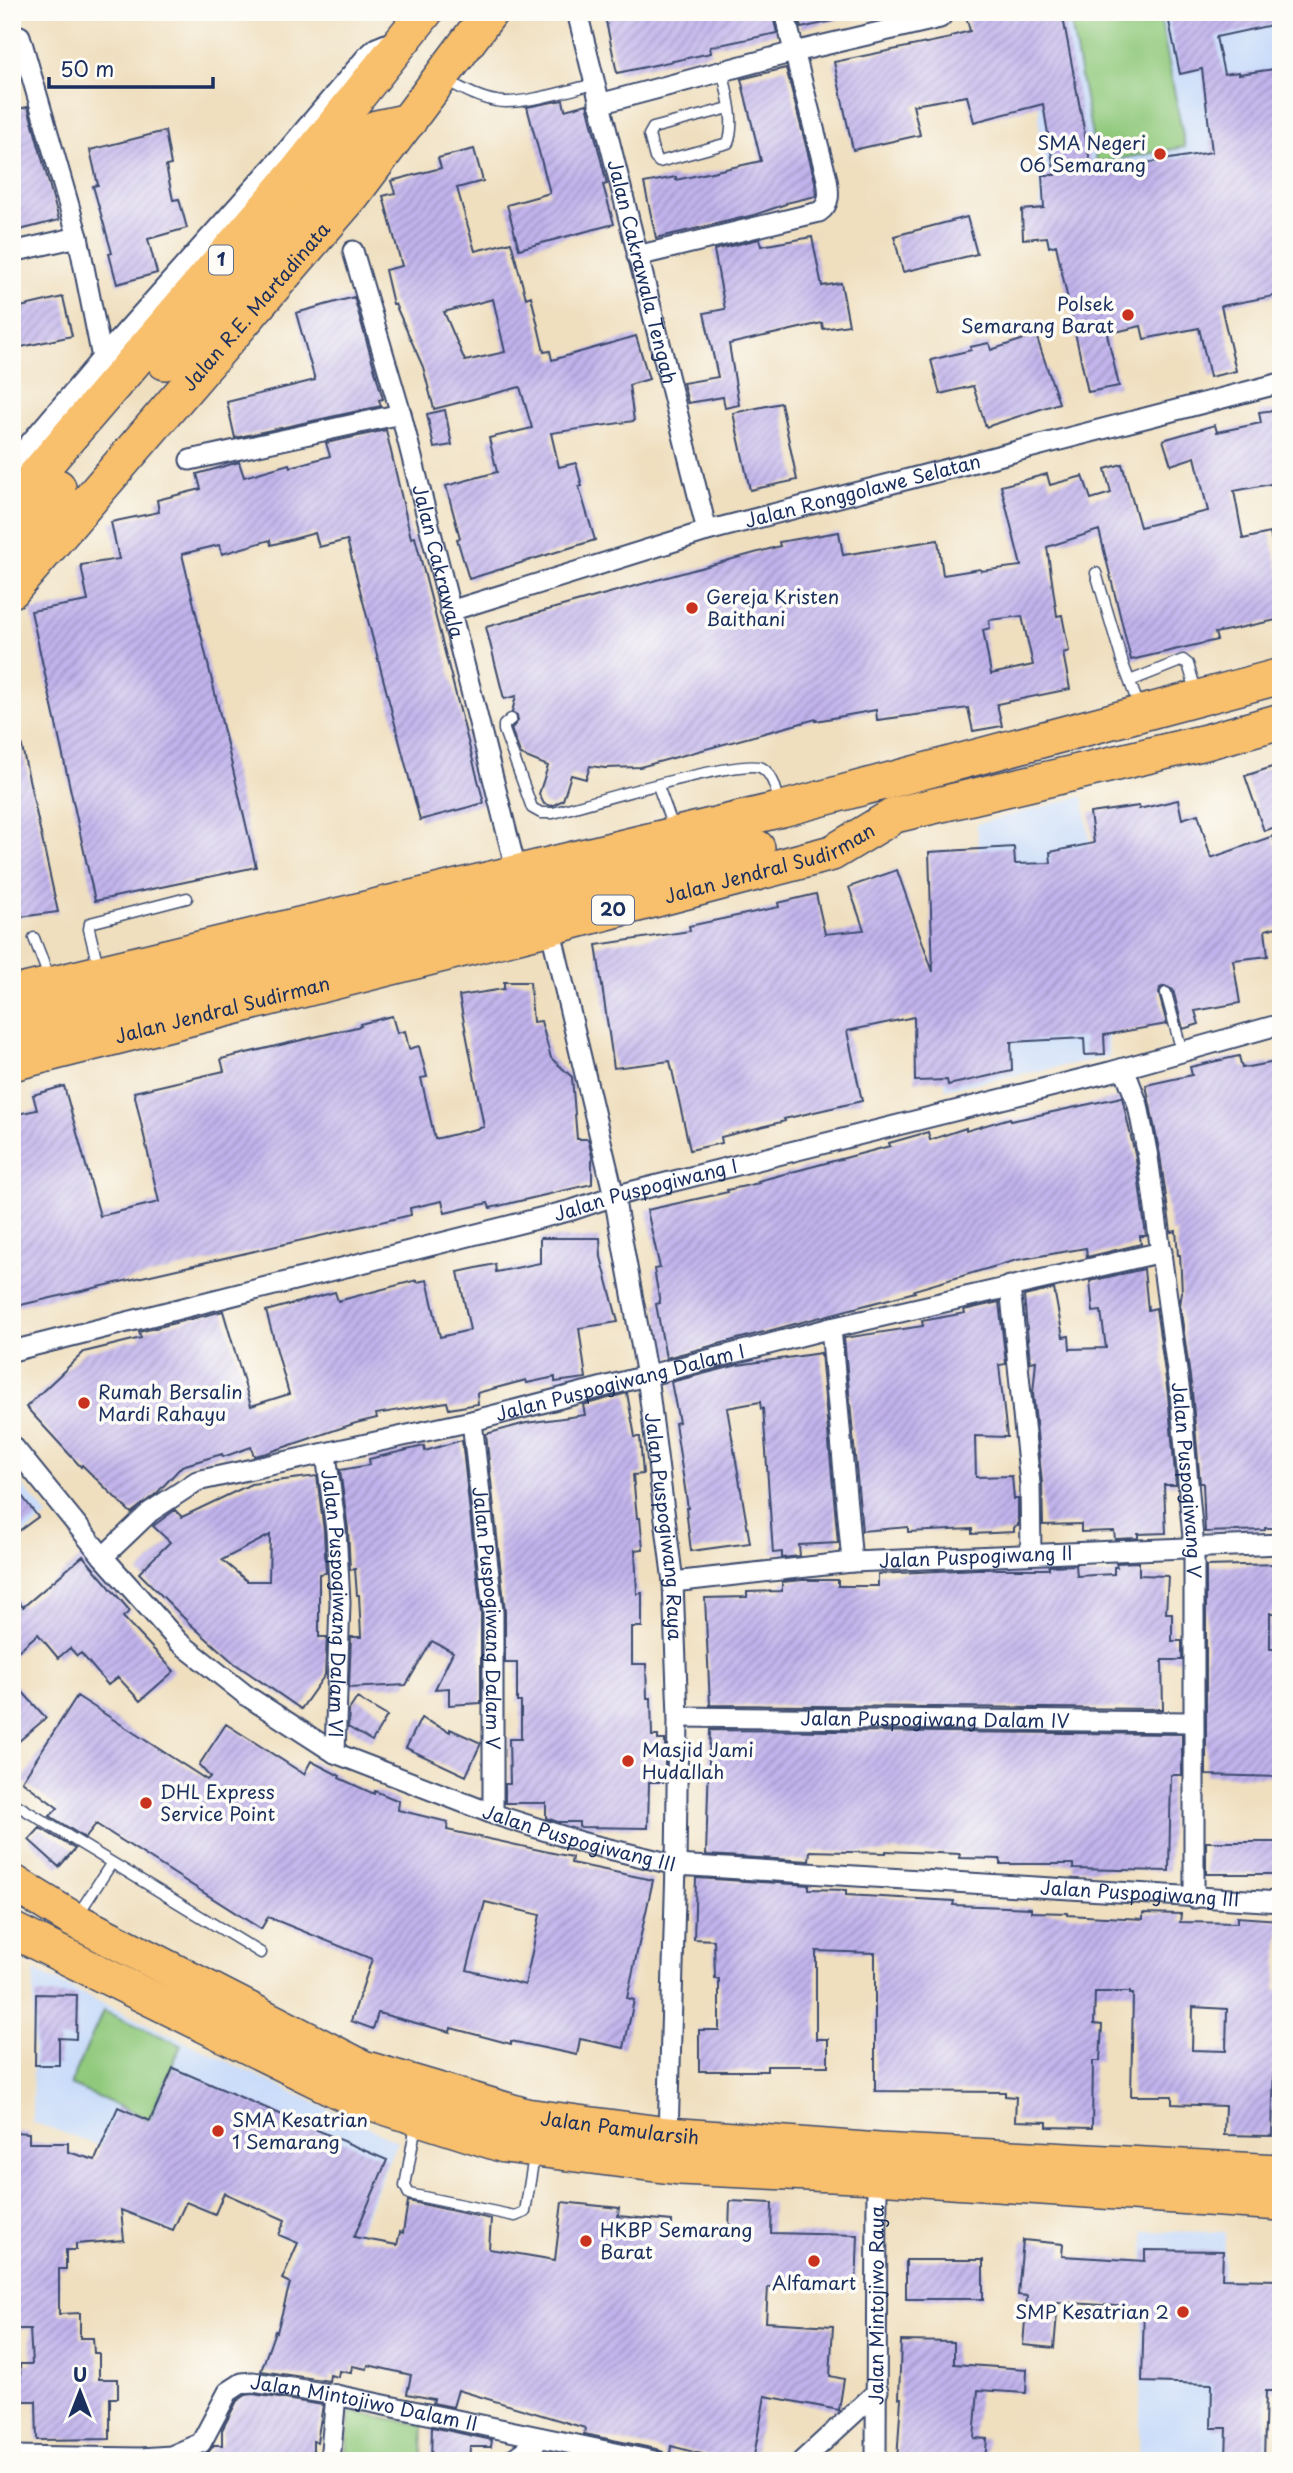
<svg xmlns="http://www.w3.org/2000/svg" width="1293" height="2473" viewBox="0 0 1293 2473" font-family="'Playpen Sans',sans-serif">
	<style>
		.built { fill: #c9dcf9 }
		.garden { fill: #90c97c; stroke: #567c6d; stroke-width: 2 }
		.building { fill: url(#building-hatch); fill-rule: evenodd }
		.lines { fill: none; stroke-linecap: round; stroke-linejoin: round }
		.lane-casing { stroke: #3b496d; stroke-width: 13 }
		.street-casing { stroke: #3b496d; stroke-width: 23 }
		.highway-casing { stroke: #3b496d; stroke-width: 38 }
		.lane { stroke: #fff; stroke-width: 10 }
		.street { stroke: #fff; stroke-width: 19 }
		.highway { stroke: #f8bf6c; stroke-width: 35 }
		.poi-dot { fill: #c8321e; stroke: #fdfcf7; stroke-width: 2.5 }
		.labels { text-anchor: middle; stroke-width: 7; stroke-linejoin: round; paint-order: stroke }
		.shield { fill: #fdfcf7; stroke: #5f6c8c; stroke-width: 2 }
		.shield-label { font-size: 18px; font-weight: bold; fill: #1b2f5e }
		.poi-label { font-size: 19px; fill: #1b2f5e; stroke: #fdfcf7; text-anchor: start }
		.street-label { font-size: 19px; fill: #1b2f5e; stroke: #fdfcf7 }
	</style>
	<defs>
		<pattern id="building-hatch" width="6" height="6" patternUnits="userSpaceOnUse" patternTransform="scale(1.75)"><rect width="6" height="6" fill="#c1b3ec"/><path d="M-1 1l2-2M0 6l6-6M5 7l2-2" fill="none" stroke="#9c92c2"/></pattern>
	</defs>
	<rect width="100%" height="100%" fill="#fdfcf7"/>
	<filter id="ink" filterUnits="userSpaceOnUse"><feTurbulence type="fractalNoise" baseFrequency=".0143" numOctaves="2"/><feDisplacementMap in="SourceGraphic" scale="14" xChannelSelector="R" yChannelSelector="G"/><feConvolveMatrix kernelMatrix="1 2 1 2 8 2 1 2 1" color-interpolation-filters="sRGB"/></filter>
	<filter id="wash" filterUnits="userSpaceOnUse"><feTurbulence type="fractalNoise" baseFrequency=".00686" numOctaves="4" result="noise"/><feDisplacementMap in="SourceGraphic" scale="28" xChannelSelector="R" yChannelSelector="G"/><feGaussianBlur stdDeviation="1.57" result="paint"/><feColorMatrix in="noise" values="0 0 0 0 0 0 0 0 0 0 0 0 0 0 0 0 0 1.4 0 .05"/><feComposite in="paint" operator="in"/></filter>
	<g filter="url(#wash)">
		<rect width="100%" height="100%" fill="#efdfbf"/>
		<!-- built -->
		<path class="built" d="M1013,12H1281V199L1047,250L1040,202L1039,108Z
			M1083,796L1102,915L1109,1057L945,1089L943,1015L981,901L977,824Z
			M12,1473L48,1516L12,1543Z
			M34,1971L397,2141L329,2301L281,2280L296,2244L277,2235L284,2220L225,2194L215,2215L186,2203L174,2232L133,2216L141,2160L32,2122Z
			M1144,2231L1225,2232L1221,2391L1268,2392L1267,2461H1139Z"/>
		<!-- garden -->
		<path class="garden" d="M1069,12H1159L1185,147L1097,163Z
			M103,2011L181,2045L149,2119L70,2085Z
			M350,2411L423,2425L422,2461H345Z"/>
		<g id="blocks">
			<!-- building -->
			<path class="building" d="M604,12H772L777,33L710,47L711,53L617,73Z
				M797,12H836L837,20L801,28Z
				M965,12H1062L1092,172L1212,152L1202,69L1180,74L1167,12H1281V23L1216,37L1224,74L1239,72V74L1281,68V148L1274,149L1281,193V268L1275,269L1279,295L1221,306L1236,371L1210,377L1199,328L1144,339L1141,326L1107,334L1119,386L1088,392L1056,245L1049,247L1047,237L1023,239L1022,210L1044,208L1042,175H1055L1043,104L974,122L967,96L913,105L920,135L853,150L834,62L951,38V36L970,31Z
				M786,68L815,181L816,196L786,203V204L754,215L656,238L644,183L676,177V180L761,161L741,79Z
				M563,100L565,110L587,104L607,184L603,185L614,224L519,249L507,205L550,193L527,107Z
				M28,107L59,220L20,230L12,198V110Z
				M165,131L171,165L166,166L173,200L179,199L187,228L148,239L157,273L117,284L109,254L112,253L93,186L98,185L90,150Z
				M474,149L483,181L457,188L475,251L511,242L526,298L531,296L544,352L550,351L552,360L636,336L649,379L629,385L634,421L551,433L559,467L576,463L582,486L579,487L595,540L469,579L457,539L460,538L446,486L497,472L489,438L532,428L520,387L434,409L423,367L395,304H393L385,270L402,266L383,196L395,193L391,181L441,168L438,158ZM493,299L505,352L465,361L444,312Z
				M967,217L977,254L903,272L894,236Z
				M812,237L822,286L841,283L849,325L823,329L822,323L729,344L739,405L725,408L723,397L688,403L683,383L718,377L704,313L725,309L714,250L759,239L761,246Z
				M63,297L72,336L12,349V309Z
				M354,297L383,399L379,400L381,406L235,438L227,402L315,380L296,313Z
				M1036,335L1059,403L986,427L973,386L940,394L931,360L971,350L970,347L989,343L991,350Z
				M781,403L797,480L750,490L733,413Z
				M1281,409V482L1234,491L1243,539L1270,533L1281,579V619L1215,633L1217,640L1131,660L1099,530L1047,547L1057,616L1062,615L1069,651L1063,653L1070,689L997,704L1002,726L973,731L968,708L877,720L876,710L816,721V719L640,767L605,768L590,766L586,779L571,775L563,800L552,806L544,804L539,794L548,766L521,755L511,729L518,721L517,715L512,712L516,696L504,699L486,627L780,546L779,542L839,532L843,555L938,540L943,575L980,569L981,571L1021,566L1001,486L1047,474L1050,485L1083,476L1091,499L1111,493L1105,469L1122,464L1140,527L1208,511L1195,457L1171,465L1163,440L1215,425L1217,432L1261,423L1259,412ZM1022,616L1033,665L991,674L983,630L990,628L989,620Z
				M445,410L452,445L434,448L427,414Z
				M386,430L411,538L415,537L484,803L420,820L347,540L319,547L315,533L271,545L270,540L222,554L219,545L182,554L256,867L95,901L31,611L88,601L81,565L119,559L111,522L159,512L157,500L201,489L197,474L239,462L244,477L289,464L290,467L330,456L326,443Z
				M20,738L58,912L12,918V739Z
				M1275,766L1281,782V825L1264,831L1245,776Z
				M1178,800L1182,819L1198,814L1211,858L1273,836L1281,860V926L1265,930L1268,956L1233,960L1240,1003L1195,1011L1199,1024L1183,1029L1173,990L1165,986L1160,988L1159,994L1167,1024L1104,1035L1105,1054L1085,1055L1084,1038L1011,1042L1012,1071L948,1085L947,1080L915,1081L914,1017L847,1031L862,1101L784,1119L785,1121L721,1137L722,1143L690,1150L670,1061L614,1068L596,945L690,931L689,926L779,907L778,903L816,894L825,934L864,930L849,887L897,870L933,972L929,852L1014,847L1015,864L1051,863L1050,852L1094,843L1090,813L1139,806V809Z
				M504,982H530L533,1022L541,1021L551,1058L572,1077L577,1139H588L592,1156V1184L490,1208L488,1203L445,1213L442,1201L410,1208L411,1215L12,1307V1115L37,1110L33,1095L64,1086L100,1216L159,1202L134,1092L224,1071L221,1059L361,1026L360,1024L392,1016L397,1033L405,1031L409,1049L419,1046L427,1077L421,1078L435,1139L484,1127L459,996L504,989Z
				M1239,1056L1242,1068L1281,1061V1528H1265V1530L1205,1532L1203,1483H1200L1192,1391L1180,1305L1182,1292L1180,1255H1178L1176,1231L1171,1232L1160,1155L1146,1085L1192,1075L1190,1067Z
				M1122,1097L1136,1159L1146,1236H1140L1141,1244L1087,1257L1086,1248L1017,1260L914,1290L915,1292L666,1358L656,1304L660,1303L654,1269L660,1268L647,1210L728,1192L727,1190L759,1183L758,1181L890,1146L889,1143L928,1132L930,1140L966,1128V1131L1010,1118L1011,1121Z
				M540,1238H600L601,1257L618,1322L579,1328L586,1378L555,1382V1377L527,1383L526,1380L477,1393L478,1404L449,1409L447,1402L376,1414L377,1418L356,1423L267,1453L254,1456L251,1447L223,1457L222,1454L182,1466L157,1493L131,1513L82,1465L81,1467L26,1407L84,1352L141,1338L139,1332L223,1311L251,1406L289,1394L266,1311L335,1292L338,1301L417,1280V1282L427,1280L440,1337L470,1330L458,1272L495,1264L496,1272L540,1263Z
				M1144,1269L1148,1310L1156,1308L1168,1394L1176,1485H1164L1166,1533L1138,1534V1538L1115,1539L1114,1531L1081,1532V1524L1043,1525L1042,1483L1033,1393L1036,1361L1030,1362L1024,1296L1054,1289L1063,1337L1069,1336L1070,1349L1106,1348L1101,1311L1093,1312L1090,1281Z
				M999,1302L1006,1364L999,1365L1007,1437L975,1436L976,1477L1012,1476L1014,1499H1018V1526L1014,1527V1532L972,1534V1529L908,1532V1527L862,1531L844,1338L923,1326L922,1321L965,1313L964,1310Z
				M821,1353L838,1543L799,1545L800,1556L782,1558V1552L773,1553L763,1408L761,1409L760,1402L727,1408L750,1543L691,1551L686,1508H688L675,1423L679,1422L671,1382L738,1365Z
				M627,1393L635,1437H640L643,1474L633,1475L637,1518H640L643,1549L635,1550L637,1594L642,1593V1627H632V1664H646L647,1698H651L652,1736H658V1740H665V1782H649L648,1828L579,1827V1822H558L546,1818V1803H505V1784H510L509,1739H521V1702H517V1663H505V1611L486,1434L526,1423L585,1415L583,1405Z
				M462,1440L481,1613V1703L449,1705V1688L435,1689L453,1652L432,1641L406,1685L349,1688L351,1637H361L359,1595H357L355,1569L350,1570L348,1529L340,1470L370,1465L369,1459L424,1446L425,1451Z
				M317,1476L324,1531L326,1573L319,1574V1637H327L325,1675L301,1709L234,1663L189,1623L139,1573L170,1542L153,1526L175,1510L182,1517L251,1484ZM270,1535L269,1581H247L222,1560Z
				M12,1483L38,1517L12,1536Z
				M83,1556L130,1611L123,1617L174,1671L140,1701L118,1677L108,1685L81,1653L77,1656L70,1648L58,1658L38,1634L12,1656V1594L23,1607Z
				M1139,1562V1575L1168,1576L1166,1613H1172V1641H1182V1660H1162L1163,1709L710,1705L705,1598L747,1597V1592L782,1591V1582L802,1580H838V1586H878V1574L977,1569H1049V1566L1076,1565L1077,1576L1114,1574V1567H1117L1116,1563Z
				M1281,1564V1613H1270V1649H1281V1777L1206,1775V1566Z
				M12,1680L46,1718L12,1747Z
				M77,1696L207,1780L210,1777L199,1765L226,1724L304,1774L311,1761L340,1776L339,1778L374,1794L375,1791L399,1801L398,1810L448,1822L447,1830L572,1857L571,1863L653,1880L627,1998L634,2000L624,2048L580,2039L577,2055L511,2041V2044L451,2028L450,2032L378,2013L373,2029L351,2021L372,1959L268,1917L261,1929L96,1824L85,1838L50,1816L58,1808L22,1781ZM485,1902L540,1915L525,1985L467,1970Z
				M357,1698L387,1716L372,1741L348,1727L349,1710Z
				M421,1718L450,1732V1729L481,1743L466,1776L406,1748Z
				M710,1730L1182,1734V1775H1171L1169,1871L1073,1869V1864H1000V1859L959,1858L960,1854L886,1851V1853L810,1851L809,1861L706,1855Z
				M40,1828L75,1849L59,1867L29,1840Z
				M1206,1842H1281V1874H1206Z
				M696,1878L809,1885V1889L846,1890V1895L954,1901L953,1905L1031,1908V1912L1067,1913V1915L1143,1919V1913L1181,1914L1180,1922L1237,1923V1917L1280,1920L1276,1990H1281V2027H1275L1272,2136L1224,2135L1225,2106L1172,2104V2096H1131L1133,1994H1130V1992H1095L1094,2024L1102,2025L1100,2061H1093L1092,2128L1047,2127V2122L1015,2121L1016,2097L1005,2096V2092L875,2091V1953L816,1951V2039H828V2066H767V2071H699V2030H719V1979H715L714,1940L694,1939ZM1193,2007L1227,2009L1226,2051L1192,2050Z
				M36,1994L77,1995L76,2039L59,2038V2065H35Z
				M173,2068L387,2160L354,2237L397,2245L400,2232L403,2233L408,2201L491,2219L489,2249L555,2260L562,2202L619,2208L618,2216L672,2221V2230L729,2232L730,2201L772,2203L771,2233L858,2235L856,2288L768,2287L766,2322L833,2326L830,2376L844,2379L839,2410L765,2396L753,2461H728L671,2446L669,2461H666L663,2452L656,2449L584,2434L585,2428L458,2390L453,2407L433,2403L434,2399L407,2394L411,2375L368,2365L367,2369L352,2366L351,2373L339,2371L338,2377L330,2375L329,2381L261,2371L275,2331L277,2332L290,2283L282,2279L298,2243L279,2235L285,2220L224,2193L215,2214L186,2202L173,2230L121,2210L124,2240L76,2244V2250H66V2269H59V2314L80,2313V2338H93L94,2353H99V2379H118V2398H110V2439L37,2440L36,2401H21L20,2364H32L30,2329H12L13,2132L29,2133V2143H68V2152L95,2160L118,2107L150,2121Z
				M1023,2240L1063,2244L1062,2256L1145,2261V2250L1223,2251L1222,2279L1281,2280V2391H1266L1264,2460L1226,2459L1227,2428H1211L1212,2384L1142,2382L1144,2308L1058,2302L1054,2348L1023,2345L1027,2296L1018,2295Z
				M906,2260H983V2299H906Z
				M901,2341L954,2342V2364L1027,2369L1026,2393L978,2390L974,2438L987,2439L985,2461H897L901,2398H899Z
				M253,2394L323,2405L317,2442L313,2441V2461H191L207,2454L214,2445H222V2430L237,2401L246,2395Z
				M432,2427L492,2440L491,2447H470L469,2461H431Z"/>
		</g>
	</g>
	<g filter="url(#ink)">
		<use href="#blocks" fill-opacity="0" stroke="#3b496d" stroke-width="2"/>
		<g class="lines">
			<defs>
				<path id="lane" d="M723,72C727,95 736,121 728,143L659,162L655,158L649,135L653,128L729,108
					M445,80C461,88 478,98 496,101C518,106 570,90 594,84
					M1096,573L1123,664L1140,709
					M1130,681L1183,660L1188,664L1197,694
					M511,719L504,725V730L532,808L541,813H553C583,805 743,757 762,768C773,774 777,793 780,805
					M658,786L674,830
					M34,938L49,977
					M98,966L89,929L90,923L187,898
					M1166,993L1182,1052
					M12,1802L261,1953
					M77,1916L111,1864
					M416,2124L405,2186L409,2194L515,2216L525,2212L534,2156"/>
				<g id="street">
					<path id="s1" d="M577,12L707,531"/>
					<path d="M20,36L78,237L102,358"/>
					<path d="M599,104L794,52L940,18L945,12"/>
					<path id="s2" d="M353,251L401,414L517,873"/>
					<path d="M12,252L78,237"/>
					<path d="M637,256L819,212C831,204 829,192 827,179L784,12"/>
					<path d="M190,460L401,414"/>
					<path d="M12,464L102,358L285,153L367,56L376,48L391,42"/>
					<path id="s3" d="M450,611L707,531L1281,383"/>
					<path id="s4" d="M550,927L614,1196L647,1376L673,1582L678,1717L676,1865L668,2135"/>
					<path id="s5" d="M1124,1068L1138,1105L1148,1157L1180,1393L1194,1549V1898"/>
					<path d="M1010,1286L1030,1484L1031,1554"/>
					<path d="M831,1328L852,1562"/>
					<path id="s6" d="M12,1351L572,1210L614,1196L1110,1072L1281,1024"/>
					<path id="s7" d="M472,1421L493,1612V1814"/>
					<path id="s8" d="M12,1445L103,1557L179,1642L247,1696L335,1753L493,1814L584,1843L676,1865L1281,1902"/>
					<path id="s9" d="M326,1454L336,1530L340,1602L335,1753"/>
					<path id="s10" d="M103,1557L150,1512L197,1481L472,1421L831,1328L1162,1252"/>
					<path id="s11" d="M673,1582L852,1562L1281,1544"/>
					<path id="s12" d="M678,1717L1192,1722"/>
					<path id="s13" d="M12,2456L140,2458L171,2456L201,2443L228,2392L242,2383L253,2382L336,2395L654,2461"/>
					<path d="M330,2461L336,2395"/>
					<path d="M510,2461L542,2438"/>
					<path d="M802,2461L878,2391"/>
					<path id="s14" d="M876,2461L877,2169"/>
				</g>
				<g id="highway">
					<path d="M165,362L360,140L376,128L409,121"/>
					<path d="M12,503L297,172L425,12"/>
					<path d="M12,539L58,487"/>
					<path id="s15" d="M12,590L353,194L490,12"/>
					<path d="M12,994L782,809L1281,676"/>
					<path d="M12,1028L757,848"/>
					<path id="s16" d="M12,1063L550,927L832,853L895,815L1206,742L1281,721"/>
					<path id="s17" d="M12,1882L74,1920L363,2068L526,2116L668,2135L879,2151L1281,2172"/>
					<path d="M12,1930L347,2095L504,2145L679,2167L876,2176L1281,2203"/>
				</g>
			</defs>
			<!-- lane casing -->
			<use href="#lane" class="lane-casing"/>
			<!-- street casing -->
			<use href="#street" class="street-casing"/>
			<!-- highway casing -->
			<use href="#highway" class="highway-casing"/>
			<!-- lane -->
			<use href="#lane" class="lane"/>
			<!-- street -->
			<use href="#street" class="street"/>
			<!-- highway -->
			<use href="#highway" class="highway"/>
		</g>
	</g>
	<!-- markers -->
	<g class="poi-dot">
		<circle cx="1160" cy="154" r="7"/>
		<circle cx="1128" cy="315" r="7"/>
		<circle cx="692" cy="608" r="7"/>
		<circle cx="84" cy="1403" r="7"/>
		<circle cx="628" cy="1761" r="7"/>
		<circle cx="146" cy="1803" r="7"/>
		<circle cx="218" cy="2131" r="7"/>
		<circle cx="586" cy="2241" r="7"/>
		<circle cx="814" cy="2261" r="7"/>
		<circle cx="1183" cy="2312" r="7"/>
	</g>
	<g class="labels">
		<!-- shield labels -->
		<g class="shield">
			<rect x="209" y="245.5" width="24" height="29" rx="5"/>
			<rect x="592" y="895.5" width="42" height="29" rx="5"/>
		</g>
		<g class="shield-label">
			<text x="221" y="266">1</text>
			<text x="613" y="916">20</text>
		</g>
		<!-- poi labels -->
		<g class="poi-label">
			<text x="1146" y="150" text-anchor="end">SMA Negeri<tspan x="1146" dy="22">06 Semarang</tspan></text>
			<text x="1114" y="311" text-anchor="end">Polsek<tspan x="1114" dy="22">Semarang Barat</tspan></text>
			<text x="706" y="604">Gereja Kristen<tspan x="706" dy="22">Baithani</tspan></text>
			<text x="98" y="1399">Rumah Bersalin<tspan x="98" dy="22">Mardi Rahayu</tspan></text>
			<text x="642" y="1757">Masjid Jami<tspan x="642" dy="22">Hudallah</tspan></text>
			<text x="160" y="1799">DHL Express<tspan x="160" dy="22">Service Point</tspan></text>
			<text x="232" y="2127">SMA Kesatrian<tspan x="232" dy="22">1 Semarang</tspan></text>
			<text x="600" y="2237">HKBP Semarang<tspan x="600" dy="22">Barat</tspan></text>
			<text x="814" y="2290" text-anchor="middle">Alfamart</text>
			<text x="1169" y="2319" text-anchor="end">SMP Kesatrian 2</text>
		</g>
		<!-- street labels -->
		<g class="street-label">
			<text dy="7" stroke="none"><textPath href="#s1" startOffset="268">Jalan Cakrawala Tengah</textPath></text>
			<text dy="7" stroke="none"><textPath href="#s15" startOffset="374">Jalan R.E. Martadinata</textPath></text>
			<text dy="7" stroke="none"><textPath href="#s3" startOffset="430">Jalan Ronggolawe Selatan</textPath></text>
			<text dy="7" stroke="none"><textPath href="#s2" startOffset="322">Jalan Cakrawala</textPath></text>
			<text dy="7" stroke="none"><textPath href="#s16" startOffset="784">Jalan Jendral Sudirman</textPath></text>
			<text dy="7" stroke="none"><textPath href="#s16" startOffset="217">Jalan Jendral Sudirman</textPath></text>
			<text dy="7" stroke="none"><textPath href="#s6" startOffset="654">Jalan Puspogiwang I</textPath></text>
			<text dy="7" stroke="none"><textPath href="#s10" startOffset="556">Jalan Puspogiwang Dalam I</textPath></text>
			<text dy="7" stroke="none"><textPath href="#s5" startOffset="418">Jalan Puspogiwang V</textPath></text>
			<text dy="7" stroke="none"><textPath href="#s4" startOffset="611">Jalan Puspogiwang Raya</textPath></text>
			<text dy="7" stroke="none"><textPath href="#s11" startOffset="304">Jalan Puspogiwang II</textPath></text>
			<text dy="7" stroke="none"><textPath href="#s9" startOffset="150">Jalan Puspogiwang Dalam VI</textPath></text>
			<text dy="7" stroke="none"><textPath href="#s7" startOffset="198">Jalan Puspogiwang Dalam V</textPath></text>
			<text dy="7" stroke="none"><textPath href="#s12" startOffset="257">Jalan Puspogiwang Dalam IV</textPath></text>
			<text dy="7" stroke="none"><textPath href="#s8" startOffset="709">Jalan Puspogiwang III</textPath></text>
			<text dy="7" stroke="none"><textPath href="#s8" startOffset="1274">Jalan Puspogiwang III</textPath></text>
			<text dy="7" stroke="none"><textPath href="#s17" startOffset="662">Jalan Pamularsih</textPath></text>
			<text dy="7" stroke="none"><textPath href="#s14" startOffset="156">Jalan Mintojiwo Raya</textPath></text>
			<text dy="7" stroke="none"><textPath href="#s13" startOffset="390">Jalan Mintojiwo Dalam II</textPath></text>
		</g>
	</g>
	<!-- margin -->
	<rect width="1293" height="2473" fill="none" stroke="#fdfcf7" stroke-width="42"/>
	<!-- north arrow -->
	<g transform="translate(80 2392)" stroke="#fdfcf7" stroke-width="5" paint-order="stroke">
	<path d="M0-5L12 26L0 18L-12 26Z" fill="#1b2f5e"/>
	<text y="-10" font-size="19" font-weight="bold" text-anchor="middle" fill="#1b2f5e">U</text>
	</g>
	<!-- scale -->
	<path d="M49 77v10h164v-10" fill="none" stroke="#1b2f5e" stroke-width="3.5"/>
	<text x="60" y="77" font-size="21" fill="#1b2f5e" stroke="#fdfcf7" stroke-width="5" paint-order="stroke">50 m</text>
</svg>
